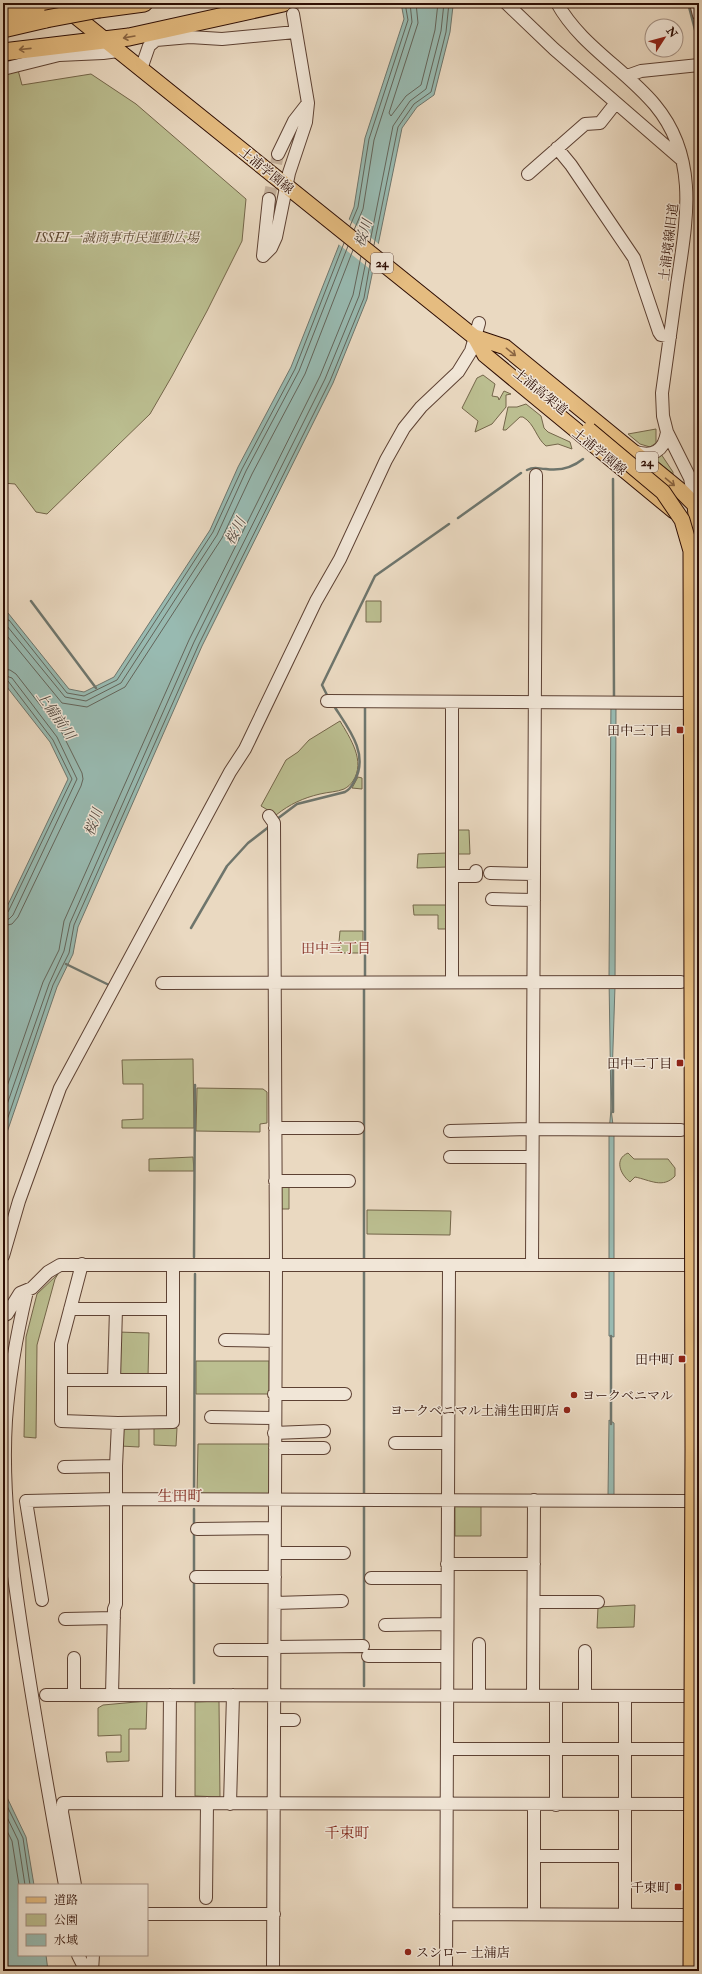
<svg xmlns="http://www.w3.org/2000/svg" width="702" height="1974" viewBox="0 0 702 1974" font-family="'IM FELL Double Pica','Noto Serif JP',serif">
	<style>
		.green { fill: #bbbe90; stroke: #74664a }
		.water { fill: #98bab1; stroke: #6e756c }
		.pier { fill: #ead9c1 }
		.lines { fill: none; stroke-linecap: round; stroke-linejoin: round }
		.shore { stroke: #63645a; stroke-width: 1 }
		.stream { stroke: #6e756c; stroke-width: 2.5 }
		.minor-tunnel { stroke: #c4b09b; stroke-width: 12; stroke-dasharray: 12 6; stroke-linecap: butt }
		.minor-casing { stroke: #5d4133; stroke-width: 14 }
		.major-casing { stroke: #2e0e04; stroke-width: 17 }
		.highway-casing { stroke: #2e0e04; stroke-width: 19 }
		.minor { stroke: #f1e6d7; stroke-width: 12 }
		.major { stroke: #e5bc80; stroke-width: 15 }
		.highway { stroke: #e5bc80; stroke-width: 17 }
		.major-bridge-casing { stroke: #2e0e04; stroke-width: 17; stroke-linecap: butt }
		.highway-bridge-casing { stroke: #2e0e04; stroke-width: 19; stroke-linecap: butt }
		.major-bridge { stroke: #e5bc80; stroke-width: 15 }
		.highway-bridge { stroke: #e5bc80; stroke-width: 17 }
		.oneway { stroke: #8a6542 }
		.poi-dot { fill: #8f2418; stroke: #f1e6d7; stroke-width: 1.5 }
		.labels { text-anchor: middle; stroke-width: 3; stroke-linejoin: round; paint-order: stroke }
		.shield { fill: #f1e6d7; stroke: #684f43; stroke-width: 1 }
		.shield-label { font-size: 12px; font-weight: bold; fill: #2e0e04 }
		.street-label { font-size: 13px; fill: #2e0e04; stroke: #f1e6d7 }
		.park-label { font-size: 13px; font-style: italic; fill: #5f4c35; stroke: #f1e6d7 }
		.poi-label { font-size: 13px; fill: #2e0e04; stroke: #f1e6d7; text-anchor: end }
		.water-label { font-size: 14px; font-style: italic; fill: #534a41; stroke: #f1e6d7 }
		.neighbourhood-label { font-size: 14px; fill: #7a1f14; stroke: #f1e6d7 }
		.quarter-label { font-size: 15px; fill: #7a1f14; stroke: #f1e6d7 }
	</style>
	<rect width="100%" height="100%" fill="#ead9c1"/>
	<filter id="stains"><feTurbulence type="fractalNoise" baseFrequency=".005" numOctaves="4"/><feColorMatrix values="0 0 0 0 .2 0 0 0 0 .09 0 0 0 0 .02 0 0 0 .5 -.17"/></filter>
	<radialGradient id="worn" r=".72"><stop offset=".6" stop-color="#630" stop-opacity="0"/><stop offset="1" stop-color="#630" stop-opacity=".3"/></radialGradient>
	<!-- green -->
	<path class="green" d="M18,70L22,85L91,74L136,104L246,199L242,241L207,311L172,376L150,414L47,514L36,512L15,484L3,483V74Z
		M483,375L495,384L492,396L498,397L499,400L504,391L511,394L506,395V407L492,424L475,432L478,421L462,408L477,378Z
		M526,404L541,416L544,428L548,432L570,442L572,449L558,444L546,446C536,438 535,424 523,417H520L506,430H503L508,407H517Z
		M656,429V443L650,447L640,444L628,434Z
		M661,454L673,472V474L654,459Z
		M366,601H381V622H366Z
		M340,721C350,738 366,761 353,781C351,784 348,787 344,789C337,792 328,792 320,794C303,798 290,804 276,815L261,806L286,760L298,752L309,740Z
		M358,777L362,778V789L352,788Z
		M456,830H469L470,854H455Z
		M447,853V867L417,868L418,854Z
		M413,905H447V929H438V915H414Z
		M340,931H363V953H338Z
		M193,1059L194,1128H122V1120L143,1119V1084H123L122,1060Z
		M197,1088L263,1089L267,1092V1123L260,1124V1132L196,1131Z
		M628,1153L634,1159H668L675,1168V1176C663,1189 650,1180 635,1177L630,1182C620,1174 614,1159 628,1153Z
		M193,1157L194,1171H149V1159Z
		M277,1185H289V1209H277Z
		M367,1210L451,1211L450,1235L367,1234Z
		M58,1274L55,1279L37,1345L36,1438L24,1437L26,1337L37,1294Z
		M118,1332L149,1333L148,1377L119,1376Z
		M196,1361H269V1394H196Z
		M139,1427V1447L120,1446L121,1428Z
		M154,1427L177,1428L176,1446L154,1445Z
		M198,1444H271V1495H197Z
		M455,1504H481V1536H455Z
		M635,1605L634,1627L597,1628L598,1607Z
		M147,1701L146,1729H129V1761L107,1762L106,1752H121V1735L98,1736V1708L103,1705Z
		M219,1701L220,1797L195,1796V1702Z"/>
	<!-- water -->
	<path class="water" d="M401,3H453V6L450,32L434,95L417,107L402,128L367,299L333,383L202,646L78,927L73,954L57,987L3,1144V915L68,779L50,742L3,682V617L8,613L69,689L84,692L114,677L210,530L238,467L291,367L354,207L365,138L404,19Z
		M611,697L616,706L615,986L611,1109L614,1133V1337L609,1336V1132L611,1109L609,977Z
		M609,1420L614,1423V1496L608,1495Z
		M3,1789L26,1837L34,1885H19V1955H46L48,1971H3Z"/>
	<!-- pier -->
	<path class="pier" d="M347,218L380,245L375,273L337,243Z"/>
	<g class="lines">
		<!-- shore -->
		<path class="shore" d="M416,3L418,23L389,113L391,116L406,96L421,85L435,30L438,3
			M350,226L358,207L369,139L408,20L405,3
			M354,230L363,209L374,140L412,22L410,3
			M370,242L393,126L410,101L426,89L441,31L444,3
			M374,245L398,127L414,104L431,92L446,32L449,3
			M3,620H9L67,693L84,696L117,680L213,532L242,469L295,369L344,243
			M3,625L7,626L65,697L86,701L121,683L217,535L246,471L299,371L348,246
			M3,631L62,703L87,707L125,687L222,538L252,474L305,374L353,250
			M3,669L10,670L16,674L62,733L82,773L83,779L81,786L18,917L12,924L3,926
			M3,675L12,678L57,737L77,779L13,915L9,919L3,920
			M3,680L8,681L53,740L72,779L8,912L3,915
			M3,1098L43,982L59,950L64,921L189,640L320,376L353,295L361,256
			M3,1116L49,984L64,951L70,923L194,642L325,379L359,296L366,261
			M3,1132L53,985L69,953L74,925L199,644L330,381L364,298L370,264
			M3,1798L23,1838L30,1885
			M3,1809L18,1840L25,1885
			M3,1823L12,1841L19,1885"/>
		<!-- stream -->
		<path class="stream" d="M688,3L699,45
			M527,470C535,466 538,469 546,469C560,471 572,468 583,459
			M613,479L614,697
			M458,518L521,473
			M31,601L96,688
			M328,697L322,685L375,576L449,524
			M365,706V976
			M277,819L297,804L345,792C351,789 352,785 355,780C369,753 348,728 334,706
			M191,928L227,866L248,843L270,826
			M66,964L109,985
			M364,987V1258
			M613,1112V1060
			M194,1257L195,1085
			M364,1272V1495
			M611,1424V1336
			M194,1495L195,1274
			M194,1509V1527
			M194,1532V1575
			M194,1580V1683
			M364,1643V1504
			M364,1686V1658"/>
		<!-- minor-tunnel -->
		<path class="minor-tunnel" d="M293,3V14
			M269,199L278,154"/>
		<defs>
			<path id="minor" d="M506,3L554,49L682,160
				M557,3C580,45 625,69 655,105C700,159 686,223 677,285C672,321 667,357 662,393L663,416L667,432L690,478L695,505L694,507
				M696,3L699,15
				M3,69L59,55L103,53L118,51
				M141,69L149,46L156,40L190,37L222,39L295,32
				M627,76L641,71L699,65
				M557,148L571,165L634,258L659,332L661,335L670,337
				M278,154L294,121L308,103
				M528,174L585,124L600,123L615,104
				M263,256L271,248L276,237L289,173L306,122L308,103L293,14
				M263,256L269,199
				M633,451C653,458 664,451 667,432
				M327,701L688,703
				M269,816L274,823L276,1264L273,1971
				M490,873L534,874
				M452,876H476V871
				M492,899L534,900
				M452,982V703
				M162,983L681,982
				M275,1128H358
				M450,1131L531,1129L681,1130
				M450,1157H532
				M275,1181H349
				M3,1256L19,1201L60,1088L230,772L245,749L316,601L340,559L386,460L404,428L421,407L458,372L471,351L479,323
				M82,1264L61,1344V1421L118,1423L173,1422V1265
				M532,1265L536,475
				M27,1291C17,1333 9,1377 6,1420C1,1498 14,1581 26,1658C38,1734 51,1809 65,1885
				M70,1309H173
				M3,1316L7,1314L20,1293L32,1288L48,1272L60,1265H699
				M225,1340L275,1341
				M61,1380H173
				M114,1380L116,1309
				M274,1394H345
				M211,1417L274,1418
				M274,1433L324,1431
				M395,1443H448
				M275,1448H324
				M64,1467L116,1466
				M197,1529L275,1528
				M275,1553H344
				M447,1564H534
				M196,1577H275
				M371,1578H447
				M42,1600L26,1501L116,1499L686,1501
				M534,1602H598
				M275,1603L342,1601
				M65,1619L114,1618
				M385,1625L447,1624
				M275,1647L363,1646
				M220,1650H275
				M368,1656H447
				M74,1658V1695
				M46,1695L685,1696L699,1701
				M112,1695L114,1609L116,1604V1466L118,1423
				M479,1695V1644
				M533,1696L534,1500
				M585,1696V1651
				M625,1696V1914
				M275,1720H294
				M447,1749H684
				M169,1803L170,1695
				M230,1804L233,1695
				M534,1805V1914
				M556,1805V1696
				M535,1856H625
				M75,1885L62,1812L63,1803L699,1804
				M206,1898L207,1803
				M147,1914H274
				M446,1914L684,1915
				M78,1955L86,1971
				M92,1971L93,1955
				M446,1971L449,1266"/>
			<path id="major" d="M59,3L483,344
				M475,337L485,355L674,511
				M475,337L505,347L681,491L695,505L699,543"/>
			<path id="highway" d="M99,9L144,3
				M3,15L54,3
				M3,29L46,19
				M3,52L129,37L283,3"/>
		</defs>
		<!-- minor casing -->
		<use href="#minor" class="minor-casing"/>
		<!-- major casing -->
		<use href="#major" class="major-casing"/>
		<!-- highway casing -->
		<use href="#highway" class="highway-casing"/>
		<!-- minor -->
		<use href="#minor" class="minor"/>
		<!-- major -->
		<use href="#major" class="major"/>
		<!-- highway -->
		<use href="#highway" class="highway"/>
		<defs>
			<path id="major-bridge" d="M589,430L663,492L682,520L691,551L693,1448L691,1971"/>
			<path id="highway-bridge" d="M46,19L99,9"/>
		</defs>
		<!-- major-bridge casing -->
		<use href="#major-bridge" class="major-bridge-casing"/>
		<!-- highway-bridge casing -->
		<use href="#highway-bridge" class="highway-bridge-casing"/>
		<!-- major-bridge -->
		<use href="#major-bridge" class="major-bridge"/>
		<!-- highway-bridge -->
		<use href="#highway-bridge" class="highway-bridge"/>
	</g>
	<!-- one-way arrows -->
	<defs><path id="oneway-shaft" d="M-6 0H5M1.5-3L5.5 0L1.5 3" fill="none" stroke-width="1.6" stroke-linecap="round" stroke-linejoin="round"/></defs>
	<g class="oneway">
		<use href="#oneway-shaft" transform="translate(129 37) rotate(170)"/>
		<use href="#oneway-shaft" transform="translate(25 49) rotate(174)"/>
		<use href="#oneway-shaft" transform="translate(511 352) rotate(39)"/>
		<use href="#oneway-shaft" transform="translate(670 482) rotate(40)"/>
	</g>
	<!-- markers -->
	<g class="poi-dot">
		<rect x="676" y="726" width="8" height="8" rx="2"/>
		<rect x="676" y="1059" width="8" height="8" rx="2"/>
		<rect x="678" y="1355" width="8" height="8" rx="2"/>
		<circle cx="574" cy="1395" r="4"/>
		<circle cx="567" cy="1410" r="4"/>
		<rect x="674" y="1883" width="8" height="8" rx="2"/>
		<circle cx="408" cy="1952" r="4"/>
	</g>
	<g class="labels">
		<!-- shield labels -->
		<g class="shield">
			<rect x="371" y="253" width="22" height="20" rx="3"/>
			<rect x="636" y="452" width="22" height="20" rx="3"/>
		</g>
		<g class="shield-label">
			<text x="382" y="267">24</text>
			<text x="647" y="466">24</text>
		</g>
		<!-- street labels -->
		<g class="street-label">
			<text transform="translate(267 170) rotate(39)" y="5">土浦学園線</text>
			<text transform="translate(668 242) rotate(-83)" y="5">土浦境線旧道</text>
			<text transform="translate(541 391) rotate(39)" y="5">土浦高架道</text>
			<text transform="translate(600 451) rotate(39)" y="5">土浦学園線</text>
		</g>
		<!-- park labels -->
		<g class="park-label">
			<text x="117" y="242">ISSEI一誠商事市民運動広場</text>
		</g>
		<!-- poi labels -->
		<g class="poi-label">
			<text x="672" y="735">田中三丁目</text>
			<text x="672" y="1068">田中二丁目</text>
			<text x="674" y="1364">田中町</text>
			<text x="582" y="1400" text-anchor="start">ヨークベニマル</text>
			<text x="559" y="1415">ヨークベニマル土浦生田町店</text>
			<text x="670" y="1892">千束町</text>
			<text x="416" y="1957" text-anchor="start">スシロー 土浦店</text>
		</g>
		<!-- water labels -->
		<g class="water-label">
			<text transform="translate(363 233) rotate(-72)" y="5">桜川</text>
			<text transform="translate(235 531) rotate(-63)" y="5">桜川</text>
			<text transform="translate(56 715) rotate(55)" y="5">上備前川</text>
			<text transform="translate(93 822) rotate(-71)" y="5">桜川</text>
		</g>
		<!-- neighbourhood labels -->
		<g class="neighbourhood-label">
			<text x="336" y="953">田中三丁目</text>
		</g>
		<!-- quarter labels -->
		<g class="quarter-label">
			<text x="180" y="1501">生田町</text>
			<text x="347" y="1838">千束町</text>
		</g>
	</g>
	<!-- margin -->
	<rect width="702" height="1974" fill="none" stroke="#ead9c1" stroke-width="16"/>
	<rect x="4" y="4" width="694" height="1966" fill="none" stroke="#2e0e04" stroke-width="2"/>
	<rect x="8" y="8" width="686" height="1958" fill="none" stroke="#2e0e04"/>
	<!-- legend -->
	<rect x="18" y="1884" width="130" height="72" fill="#f1e6d7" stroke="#a39083"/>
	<rect x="26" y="1897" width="20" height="6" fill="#e5bc80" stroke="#a39083"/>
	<text x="54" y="1904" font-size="12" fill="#2e0e04">道路</text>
	<rect x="26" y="1914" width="20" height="12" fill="#bbbe90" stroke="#a39083"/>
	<text x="54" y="1924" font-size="12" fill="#2e0e04">公園</text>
	<rect x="26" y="1934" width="20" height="12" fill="#98bab1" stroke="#a39083"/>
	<text x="54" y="1944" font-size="12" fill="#2e0e04">水域</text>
	<!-- north arrow -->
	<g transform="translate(664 38) rotate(54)"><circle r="19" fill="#f1e6d7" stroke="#a39083"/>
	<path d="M0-3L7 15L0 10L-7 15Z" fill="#8f2418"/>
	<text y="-6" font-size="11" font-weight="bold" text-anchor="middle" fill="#2e0e04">N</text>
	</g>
	<rect width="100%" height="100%" filter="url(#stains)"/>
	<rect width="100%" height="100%" fill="url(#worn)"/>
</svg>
